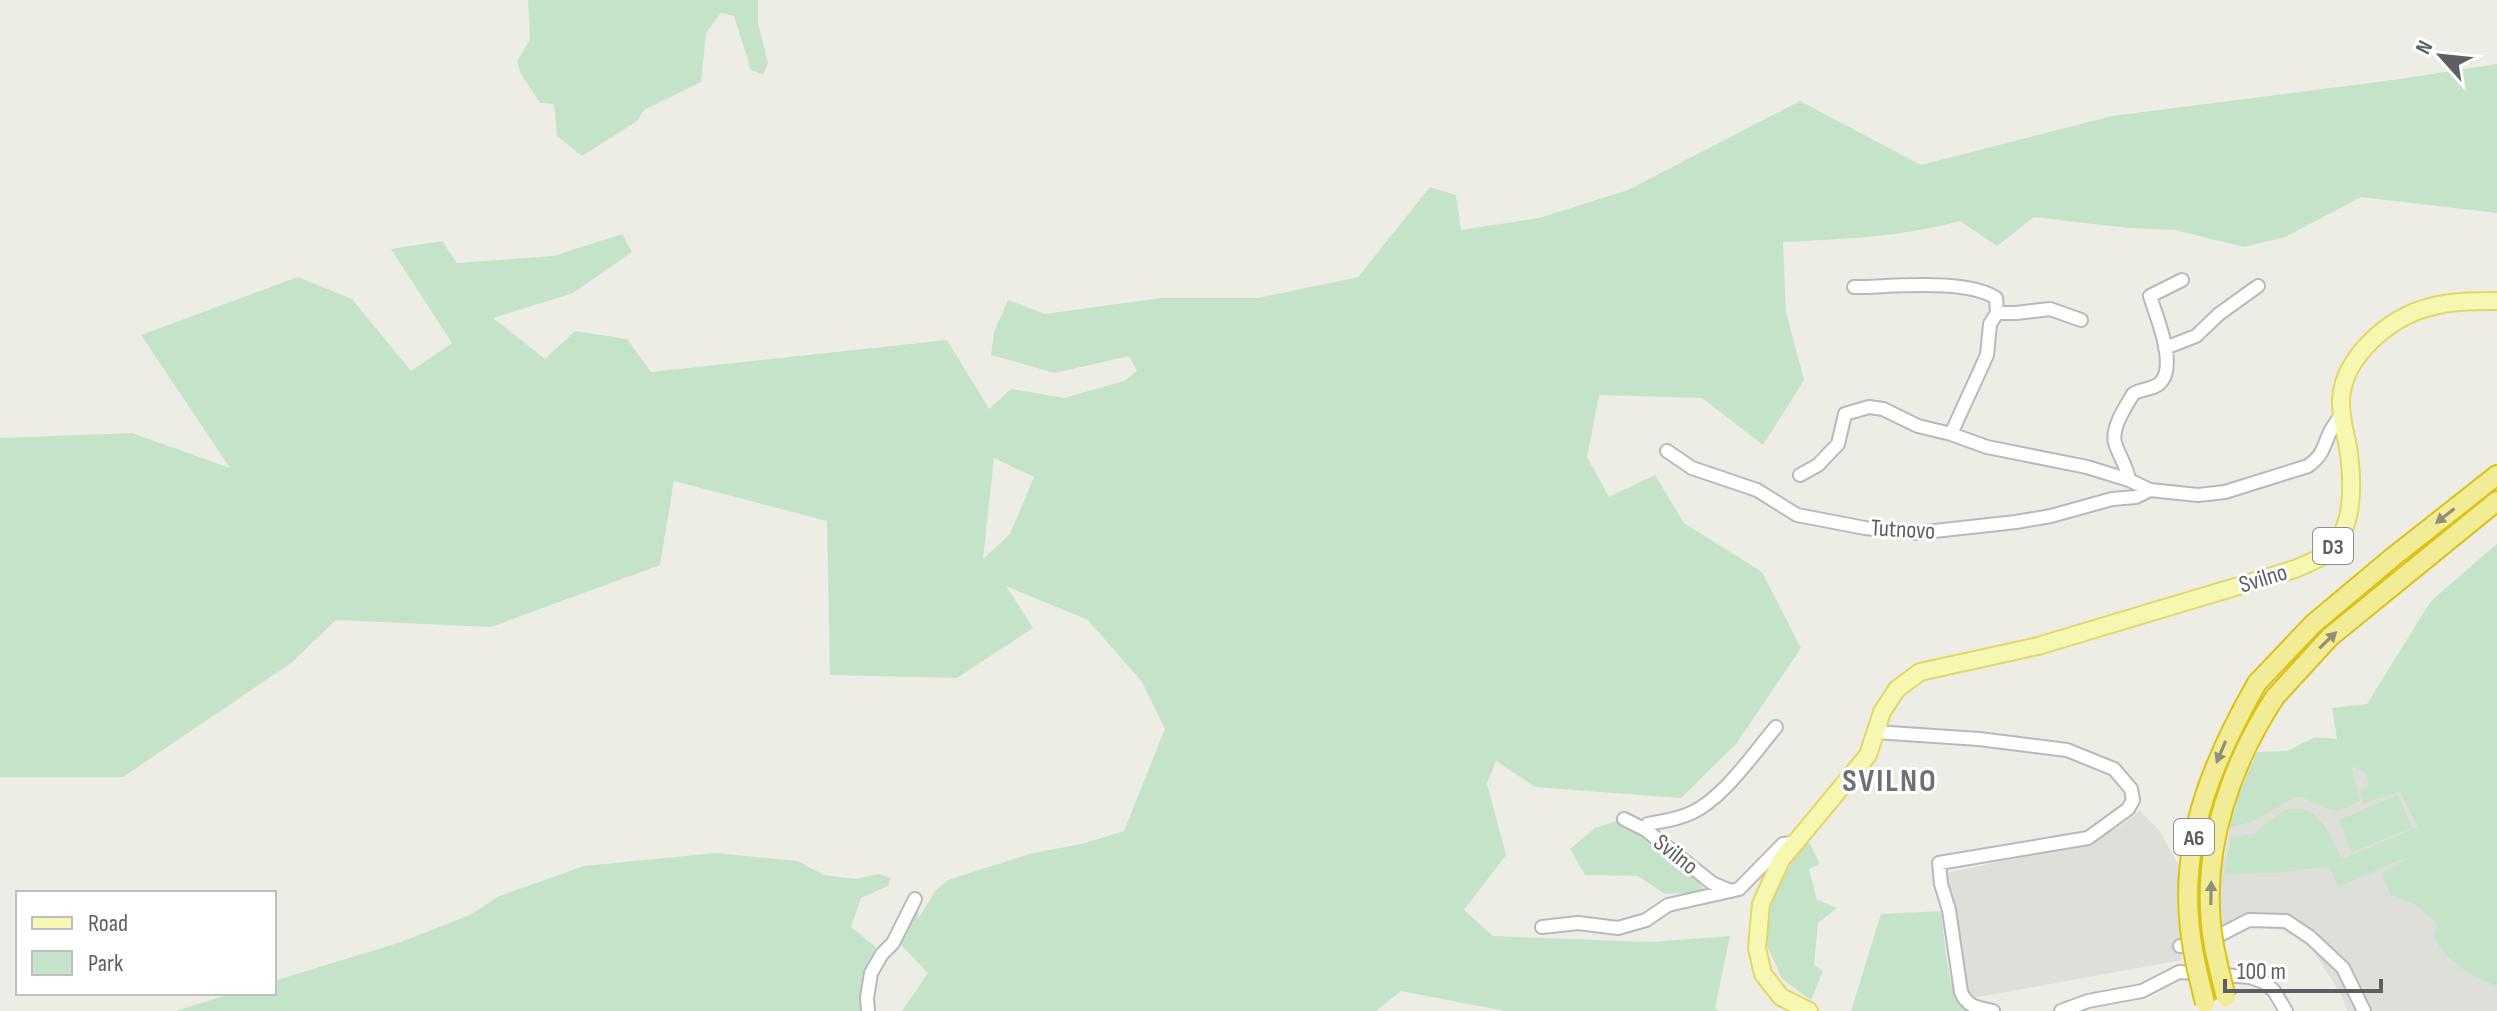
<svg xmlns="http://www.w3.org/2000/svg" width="2497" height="1011" viewBox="0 0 2497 1011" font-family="'Sofia Sans Condensed',sans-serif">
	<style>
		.industrial { fill: #dfdfd9 }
		.green { fill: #c4e3c9; fill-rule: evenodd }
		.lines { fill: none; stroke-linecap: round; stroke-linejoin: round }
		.minor-casing { stroke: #b7b9bd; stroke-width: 16 }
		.major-casing { stroke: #e3d768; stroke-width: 20 }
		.highway-casing { stroke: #dcc217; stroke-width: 22 }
		.minor { stroke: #fff; stroke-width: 12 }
		.major { stroke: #f6f7b1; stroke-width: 16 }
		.highway { stroke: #f2ec97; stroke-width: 18 }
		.highway-bridge-casing { stroke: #dcc217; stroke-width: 22; stroke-linecap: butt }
		.highway-bridge { stroke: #f2ec97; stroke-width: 18 }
		.oneway { fill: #919076 }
		.labels { text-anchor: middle; stroke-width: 6; stroke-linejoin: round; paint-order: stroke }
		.shield { fill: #fff; stroke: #8e8f92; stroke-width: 2 }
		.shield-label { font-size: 22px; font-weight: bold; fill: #5d5f64 }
		.street-label { font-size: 24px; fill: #5d5f64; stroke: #fff }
		.district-label { font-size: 32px; font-weight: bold; letter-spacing: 2px; fill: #6e7076; stroke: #fff }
	</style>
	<rect width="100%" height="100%" fill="#eeede5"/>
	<!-- industrial -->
	<path class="industrial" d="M2362,761L2404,790L2410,809L2482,955L2497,962V1011H2347L2343,998L2311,947L2283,930L2252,925L2224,942L2220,901L2222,869L2232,817Z
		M2140,811L2159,830L2179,866L2177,915L2182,960L1973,998L1967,990L1945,873L2084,844L2116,829Z"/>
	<!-- green -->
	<path class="green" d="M528,0H758V23L768,63L763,75L751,70L734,16L721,13L706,33L701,82L644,110L637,121L582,156L557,136L554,104L540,103L521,74L517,62L530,39Z
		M2497,64V213L2361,197L2285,237L2244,247L2175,230L2129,228L2034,217L1997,246L1960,221C1902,237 1844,239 1783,242L1786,312L1804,380L1763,445L1702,398L1599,395L1587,457L1609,497L1655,475L1684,523L1762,572L1801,648L1736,744L1681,798L1535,787L1496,761L1487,784L1506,855L1464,910L1493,936L1650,942L1730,936L1715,1008L1719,1011H1505L1401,991L1376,1011H902L928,973L901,945L919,905L918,919L936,890L948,880L1033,853L1082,844L1124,831L1165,729L1142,682L1088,620L1006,586L1033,628L957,678L830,675L827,521L674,481L660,565L491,627L336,620L291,663L123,777H0V438L132,433L230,468L141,335L298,277L352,299L411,371L452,343L391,249L442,241L457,263L553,256L622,234L632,252L573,293L493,318L545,359L575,331L627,339L651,372L947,340L989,409L1011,389L1064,398L1124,381L1137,371L1129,356L1055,373L991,355L994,332L1008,300L1045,314L1161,298H1258L1358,277L1430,187L1456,195L1461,230L1539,218L1628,190L1800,101L1921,165L2112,116L2393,80ZM994,458L1034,477L1010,534L983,559Z
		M2497,544V986C2470,976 2449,963 2434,938L2437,924L2416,905L2390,895L2383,876L2384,872L2404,861L2406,857L2338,887L2329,866L2276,873L2224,874L2231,838L2253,834L2285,810C2321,802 2328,835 2342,859L2418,827L2400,791L2363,804L2360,790L2369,786L2365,772L2351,766L2360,801L2339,811L2320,806L2303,797L2293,798L2254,821L2229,828L2240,791L2257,752L2287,751L2315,737L2337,739L2332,708L2367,704L2431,601Z
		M2398,795L2412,828L2352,852L2339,820Z
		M1617,821C1648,840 1687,860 1705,892L1665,894L1638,876L1585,875L1570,849L1595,828Z
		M1809,842L1820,864L1809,869L1817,900L1837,908L1818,923L1814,965L1823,971L1811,1000L1782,979L1765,941L1772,896L1798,852Z
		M716,853L797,861L824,875L855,879L878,874L891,878L888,886L861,898L851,927L876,947L862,975L861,1011H175L234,993H274V981L401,942L472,914L497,897L584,866Z
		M1941,911C1945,937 1946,997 1968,1011H1851L1881,914Z"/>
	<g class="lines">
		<defs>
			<path id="minor" d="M1854,287C1891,287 1965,278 1996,298L1997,313L1990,324L1987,355L1951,434
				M1997,313H2016L2050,309L2081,320
				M2165,348L2196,336L2219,314L2258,286
				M1667,451L1692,468L1757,490L1797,515L1865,528L1916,533L2016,522L2051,516L2112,499L2136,497L2150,490L2198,495L2225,492L2308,466C2324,454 2322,449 2330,432C2333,426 2338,420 2341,415
				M1800,475L1818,465L1838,444L1845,414L1869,407L1883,409L1918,426L1951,434L1987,447L2087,467L2129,480L2150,490
				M2129,480C2127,466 2119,456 2115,443C2111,428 2126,406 2133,394C2142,388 2154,390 2161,382C2177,364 2156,316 2150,296L2182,280
				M1875,732L1979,739L2067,750L2114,769L2131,789L2133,800L2128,809L2088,838L1939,863L1941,884L1949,910L1961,992C1967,1007 1978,1008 1993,1011
				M1624,819L1646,830
				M1731,891L1712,883L1646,830L1648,824C1663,821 1676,820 1691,813C1723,799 1753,754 1776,727
				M1542,927L1578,923L1618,928L1646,920L1668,905L1739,889L1783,844L1794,843
				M2180,946L2220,935L2249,920L2286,921L2310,937L2343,968L2364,1011
				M868,1011L867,998L871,973L882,954L893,943L915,899
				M2061,1011L2088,1001L2142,991L2179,972L2250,977L2264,982L2274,991L2286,1011"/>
			<path id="major" d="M1809,1011L1781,997L1763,974L1757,948L1761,904L1781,860L1868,755L1882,712L1897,689L1920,672L2038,646L2295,569C2307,564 2318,560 2328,552C2356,528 2353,480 2348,447C2345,431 2340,415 2341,399C2344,356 2390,317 2430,307C2452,301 2474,301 2497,301"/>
			<path id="highway" d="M2257,683L2313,624L2393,557L2497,475
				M2275,697L2330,637L2497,501"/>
		</defs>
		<!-- minor casing -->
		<use href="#minor" class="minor-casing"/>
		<!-- major casing -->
		<use href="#major" class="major-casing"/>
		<!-- highway casing -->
		<use href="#highway" class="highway-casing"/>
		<!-- minor -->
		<use href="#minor" class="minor"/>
		<!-- major -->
		<use href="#major" class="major"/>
		<!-- highway -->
		<use href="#highway" class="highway"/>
		<defs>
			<path id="highway-bridge" d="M2226,997C2220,973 2213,949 2211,924C2203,844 2232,763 2275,697
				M2205,1003C2198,975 2191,947 2189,918C2182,832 2216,755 2257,683"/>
		</defs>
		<!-- highway-bridge casing -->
		<use href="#highway-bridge" class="highway-bridge-casing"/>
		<!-- highway-bridge -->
		<use href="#highway-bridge" class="highway-bridge"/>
	</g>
	<!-- one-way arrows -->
	<defs><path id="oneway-solid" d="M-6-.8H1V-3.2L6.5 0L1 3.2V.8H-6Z" transform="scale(2)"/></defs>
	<g class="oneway">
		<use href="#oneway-solid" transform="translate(2445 516) rotate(142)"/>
		<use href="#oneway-solid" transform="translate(2328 640) rotate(-44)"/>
		<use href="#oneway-solid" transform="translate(2221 752) rotate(113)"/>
		<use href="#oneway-solid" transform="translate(2211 893) rotate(-89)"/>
	</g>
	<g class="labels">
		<!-- shield labels -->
		<g class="shield">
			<rect x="2313" y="528" width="40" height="36" rx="6"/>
			<rect x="2174" y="819" width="40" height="36" rx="6"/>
		</g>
		<g class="shield-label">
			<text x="2333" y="554">D3</text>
			<text x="2194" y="845">A6</text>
		</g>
		<!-- street labels -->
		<g class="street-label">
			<text transform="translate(1903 529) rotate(3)" y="8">Tutnovo</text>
			<text transform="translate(2263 578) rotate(-17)" y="8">Svilno</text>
			<text transform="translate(1676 854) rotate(38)" y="8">Svilno</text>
		</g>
		<!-- district labels -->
		<g class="district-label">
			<text x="1890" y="791">SVILNO</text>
		</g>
	</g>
	<!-- legend -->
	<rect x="16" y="891" width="260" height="104" fill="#ffffff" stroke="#bebfc1" stroke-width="2"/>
	<rect x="32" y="917" width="40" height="12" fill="#f6f7b1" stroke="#bebfc1" stroke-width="2"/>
	<text x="88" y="931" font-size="24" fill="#5d5f64">Road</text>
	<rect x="32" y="951" width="40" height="24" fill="#c4e3c9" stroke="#bebfc1" stroke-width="2"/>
	<text x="88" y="971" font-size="24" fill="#5d5f64">Park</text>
	<!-- north arrow -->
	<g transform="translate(2441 56) rotate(297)" stroke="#ffffff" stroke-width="6" paint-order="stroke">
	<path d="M0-6L14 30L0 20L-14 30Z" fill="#5d5f64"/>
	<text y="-12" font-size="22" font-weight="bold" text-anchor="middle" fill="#5d5f64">N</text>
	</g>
	<!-- scale -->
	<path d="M2225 979v12h156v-12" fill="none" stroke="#5d5f64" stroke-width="4"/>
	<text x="2237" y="979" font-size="24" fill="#5d5f64" stroke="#ffffff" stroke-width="6" paint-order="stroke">100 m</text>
</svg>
